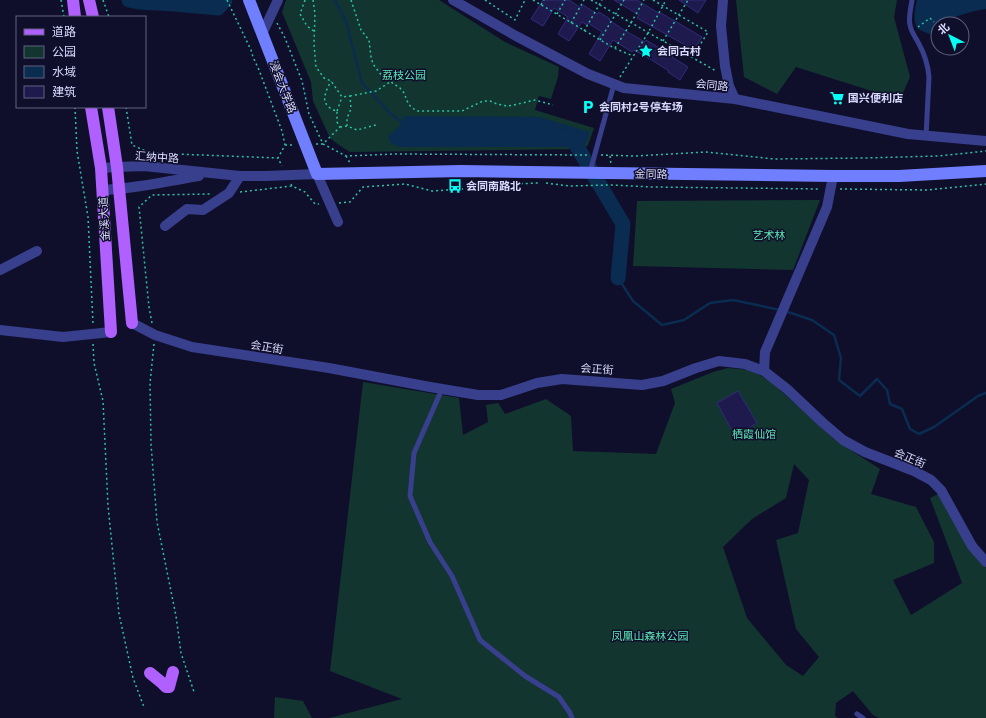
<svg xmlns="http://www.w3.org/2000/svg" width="986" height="718" viewBox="0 0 986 718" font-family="Overpass,'Noto Sans SC',sans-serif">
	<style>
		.green { fill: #123530; fill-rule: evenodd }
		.water { fill: #092c50 }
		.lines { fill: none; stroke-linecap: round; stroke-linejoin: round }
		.stream { stroke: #092c50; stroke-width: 2.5 }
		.river { stroke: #092c50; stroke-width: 15 }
		.building { fill: #1e1a4d; stroke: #302b7b }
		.path { stroke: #29c3a6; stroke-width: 1.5; stroke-dasharray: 2 3; stroke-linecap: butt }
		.lane { stroke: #383f8d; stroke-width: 5 }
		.street { stroke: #383f8d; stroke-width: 10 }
		.secondary { stroke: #707fff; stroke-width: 12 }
		.primary { stroke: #af60ff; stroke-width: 12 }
		.labels { text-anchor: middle; stroke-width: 3; stroke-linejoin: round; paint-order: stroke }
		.poi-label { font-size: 11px; font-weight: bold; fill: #d9daff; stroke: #100f2b; text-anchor: start }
		.park-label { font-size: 11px; fill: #5de7b3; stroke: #100f2b }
		.street-label { font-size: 11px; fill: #d9daff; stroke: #100f2b }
	</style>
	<rect width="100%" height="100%" fill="#100f2b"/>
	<!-- green -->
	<path class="green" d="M286,0H439L505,42L559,67L558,77L551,99L539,96L535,110L594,128L588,145L584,149L350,152L339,145L330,138L313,101L311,82L282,12Z
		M736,0H897L894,17L910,77L900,100L796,67L777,94L744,77Z
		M820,200L793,270L633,266L637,201Z
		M728,368L751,370L771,382L835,440L880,469L871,494L916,507L934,542V563L893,580L911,615L962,583L930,498L938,494L969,548L986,568V718H879L873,715L853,691L836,703L835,716L838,718H329L402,699L330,671L363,382L459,398L463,435L488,422L486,405L498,403L505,414L546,399L571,416L573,451L656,454L675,403L671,389L713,372ZM794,464L809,480L798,533L776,540L796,629L819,657L803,676L786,665L747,618L723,547L752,519L786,498Z
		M275,697L303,701L312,718H274Z"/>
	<!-- water -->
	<path class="water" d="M917,0H986V9C977,10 967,13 958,16C951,18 945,24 938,24V27L929,34L918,29C912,20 915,10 917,0Z
		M404,116L539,117L590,132L584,147H399L391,143L388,138L390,134C398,130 400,125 404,116Z"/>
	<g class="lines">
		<!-- stream -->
		<path class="stream" d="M335,0L346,21L362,83L389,112L404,124
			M618,278L633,301L662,325L684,320L710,303L733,300L780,310
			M785,311L812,320L834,335L841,358L839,380L860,396L877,379L887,390L890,404L902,409L910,429L919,434L934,427L978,396L986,393"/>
		<!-- river -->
		<path class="river" d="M129,0L139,2L175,4L218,8L225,0
			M563,136L572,138L623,224L618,278"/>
	</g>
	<!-- building -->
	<path class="building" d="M543,0H569L581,8L583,5L597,14L599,12L610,19L609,20L624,30L645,42L646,40L661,49L673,56L672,57L688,67L680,80L668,72L669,71L650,59L634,50L632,52L613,40L600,61L589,54L602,32L588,23L587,25L582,22L569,41L558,34L568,17L554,8L543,26L531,19Z
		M614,0H637L660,14L661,13L702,37L694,50L637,18L639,15Z
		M679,0H706L698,13Z
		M738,391L757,423L735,436L717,403Z"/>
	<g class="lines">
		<!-- path -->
		<path class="path" d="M61,0L64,17
			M103,0L109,17
			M227,0L251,50L253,57L259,70L282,131L285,145L278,158L282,166
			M305,0L300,14L307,26L315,32
			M313,0L315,14L314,44L316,67L324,78L331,81L342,97L350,96L351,109L347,118V126L357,130L376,125
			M351,0L361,30L369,40L371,57L373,64L382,76L400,88L404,93L408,103L411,107L417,111H462L483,101H490L497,104L507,106L514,105L535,100L553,105
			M485,0L515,20L525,0
			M533,0L614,48L633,56
			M591,0L716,71
			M653,0L708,32L692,58
			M541,5L544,0
			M557,14L565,0
			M277,23L285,38L302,81L309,114L323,144L346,156L394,154L587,155
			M571,23L584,0
			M918,27L930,18L934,22
			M584,31L602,0
			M600,40L624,0
			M663,41L688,0
			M615,48L631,23L644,0
			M620,77L648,33L666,0
			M350,96L376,91L390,82
			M75,107L77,151L88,217L93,324
			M126,107L132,145L150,153L278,158
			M337,111L342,97
			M340,127L347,126
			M316,144H323L340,127L337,122V111C331,110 323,104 325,97C325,92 329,85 331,81
			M285,145H295
			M601,155L635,156L706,152L774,159L864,158L938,156L986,151
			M346,156L350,163
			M610,156L611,164
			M546,183L569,186L611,185L653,187L820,189
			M291,184L292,186L305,192L315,204H319
			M840,189L928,190L986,184
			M240,192L292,186
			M339,203L350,202L363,187L405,184L432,191L478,188L510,184L539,183
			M152,323L149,307L139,207L152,195L210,194
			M93,344L94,363L103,401L108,506L119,614L133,678L144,707
			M154,344L150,383L151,444L157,522L176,616L181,653L194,692"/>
		<!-- lane -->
		<path class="lane" d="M912,0C911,8 908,17 910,25C911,32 916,38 919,44C925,55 928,65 929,77L926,136
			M590,172L613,88
			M442,389L414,453L410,496L430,542L452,576L480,640L525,676L559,697L570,713L572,718
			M857,714L863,718"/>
		<!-- street -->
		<path class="street" d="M453,0L516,36L588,74L624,88L735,99L908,134L986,141
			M723,0L721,26L725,66L729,86L735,99
			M262,34L278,0
			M101,168L117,167L144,166L240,176H266L317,174L338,222
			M103,190C135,189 167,181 199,176
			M165,226L187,209L203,210L229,193L240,176
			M0,270L37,251
			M132,323L155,335L192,347L329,368L430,387L478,395H501L537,383L562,379L642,385L663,381L696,368L719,361L745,364L764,371L787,389L822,422L843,440L865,452L914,471L931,480L941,490L972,546L986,562
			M0,330L63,337L111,332
			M764,371L765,352L827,207L833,176"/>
		<!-- secondary -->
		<path class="secondary" d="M249,0L317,174L461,171L833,176H899L986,171"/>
		<!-- primary -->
		<path class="primary" d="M73,0L75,17
			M89,0L93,17
			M91,107L101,168L111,332
			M108,107L117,167L132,323
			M150,673L161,682L166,687H169L173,672"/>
	</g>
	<!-- icons -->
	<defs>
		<symbol id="sight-bare" viewBox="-9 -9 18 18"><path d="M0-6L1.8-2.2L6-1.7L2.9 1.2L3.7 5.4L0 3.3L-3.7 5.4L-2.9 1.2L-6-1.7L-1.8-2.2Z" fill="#05fff7" stroke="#100f2b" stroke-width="2.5" paint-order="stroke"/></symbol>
		<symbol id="supermarket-bare" viewBox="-9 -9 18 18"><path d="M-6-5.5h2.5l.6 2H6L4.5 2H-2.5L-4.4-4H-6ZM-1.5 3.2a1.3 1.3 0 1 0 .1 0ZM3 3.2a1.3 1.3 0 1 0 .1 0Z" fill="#05fff7" stroke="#100f2b" stroke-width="2.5" paint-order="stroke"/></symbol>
		<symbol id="parking-bare" viewBox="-9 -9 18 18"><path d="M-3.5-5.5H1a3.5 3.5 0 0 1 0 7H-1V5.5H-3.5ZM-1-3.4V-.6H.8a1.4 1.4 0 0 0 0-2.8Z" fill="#05fff7" stroke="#100f2b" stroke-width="2.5" paint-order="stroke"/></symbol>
		<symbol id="bus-bare" viewBox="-9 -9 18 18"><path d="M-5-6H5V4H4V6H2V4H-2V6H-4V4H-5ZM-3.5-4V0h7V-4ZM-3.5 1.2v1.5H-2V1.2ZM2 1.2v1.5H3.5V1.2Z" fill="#05fff7" stroke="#100f2b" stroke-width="2.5" paint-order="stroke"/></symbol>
	</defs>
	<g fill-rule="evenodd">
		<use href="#sight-bare" x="636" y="41" width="20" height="20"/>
		<use href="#supermarket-bare" x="827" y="88" width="20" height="20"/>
		<use href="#parking-bare" x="578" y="97" width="20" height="20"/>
		<use href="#bus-bare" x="445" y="176" width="20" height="20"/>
	</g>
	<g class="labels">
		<!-- poi labels -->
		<g class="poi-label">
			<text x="657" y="55">会同古村</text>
			<text x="848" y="102">国兴便利店</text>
			<text x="599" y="111">会同村2号停车场</text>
			<text x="466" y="190">会同南路北</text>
		</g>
		<!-- park labels -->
		<g class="park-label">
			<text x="404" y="79">荔枝公园</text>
			<text x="769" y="239">艺术林</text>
			<text x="754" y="438">栖霞仙馆</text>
			<text x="650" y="640">凤凰山森林公园</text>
		</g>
		<!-- street labels -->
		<g class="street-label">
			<text transform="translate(712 85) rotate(6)" y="4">会同路</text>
			<text transform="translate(283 87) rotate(69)" y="4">浸会大学路</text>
			<text transform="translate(157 157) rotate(4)" y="4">汇纳中路</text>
			<text transform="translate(651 174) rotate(1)" y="4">金同路</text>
			<text transform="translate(104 219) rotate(-93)" y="4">金溪大道</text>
			<text transform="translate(267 347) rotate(9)" y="4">会正街</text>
			<text transform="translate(597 369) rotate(4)" y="4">会正街</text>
			<text transform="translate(910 458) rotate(23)" y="4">会正街</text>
		</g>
	</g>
	<!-- legend -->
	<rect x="16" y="16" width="130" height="92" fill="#100f2b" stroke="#606080"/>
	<rect x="24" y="29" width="20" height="6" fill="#af60ff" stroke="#606080"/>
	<text x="52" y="36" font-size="12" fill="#d9daff">道路</text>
	<rect x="24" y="46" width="20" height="12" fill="#123530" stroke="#606080"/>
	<text x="52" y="56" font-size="12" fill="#d9daff">公园</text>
	<rect x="24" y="66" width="20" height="12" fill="#092c50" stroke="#606080"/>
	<text x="52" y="76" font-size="12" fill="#d9daff">水域</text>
	<rect x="24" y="86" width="20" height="12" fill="#1e1a4d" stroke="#606080"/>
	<text x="52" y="96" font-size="12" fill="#d9daff">建筑</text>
	<!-- north arrow -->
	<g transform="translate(950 36) rotate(318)"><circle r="19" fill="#100f2b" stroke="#606080"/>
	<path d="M0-3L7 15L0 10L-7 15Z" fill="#05fff7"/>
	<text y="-6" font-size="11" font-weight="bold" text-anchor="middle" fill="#d9daff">北</text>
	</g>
</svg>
